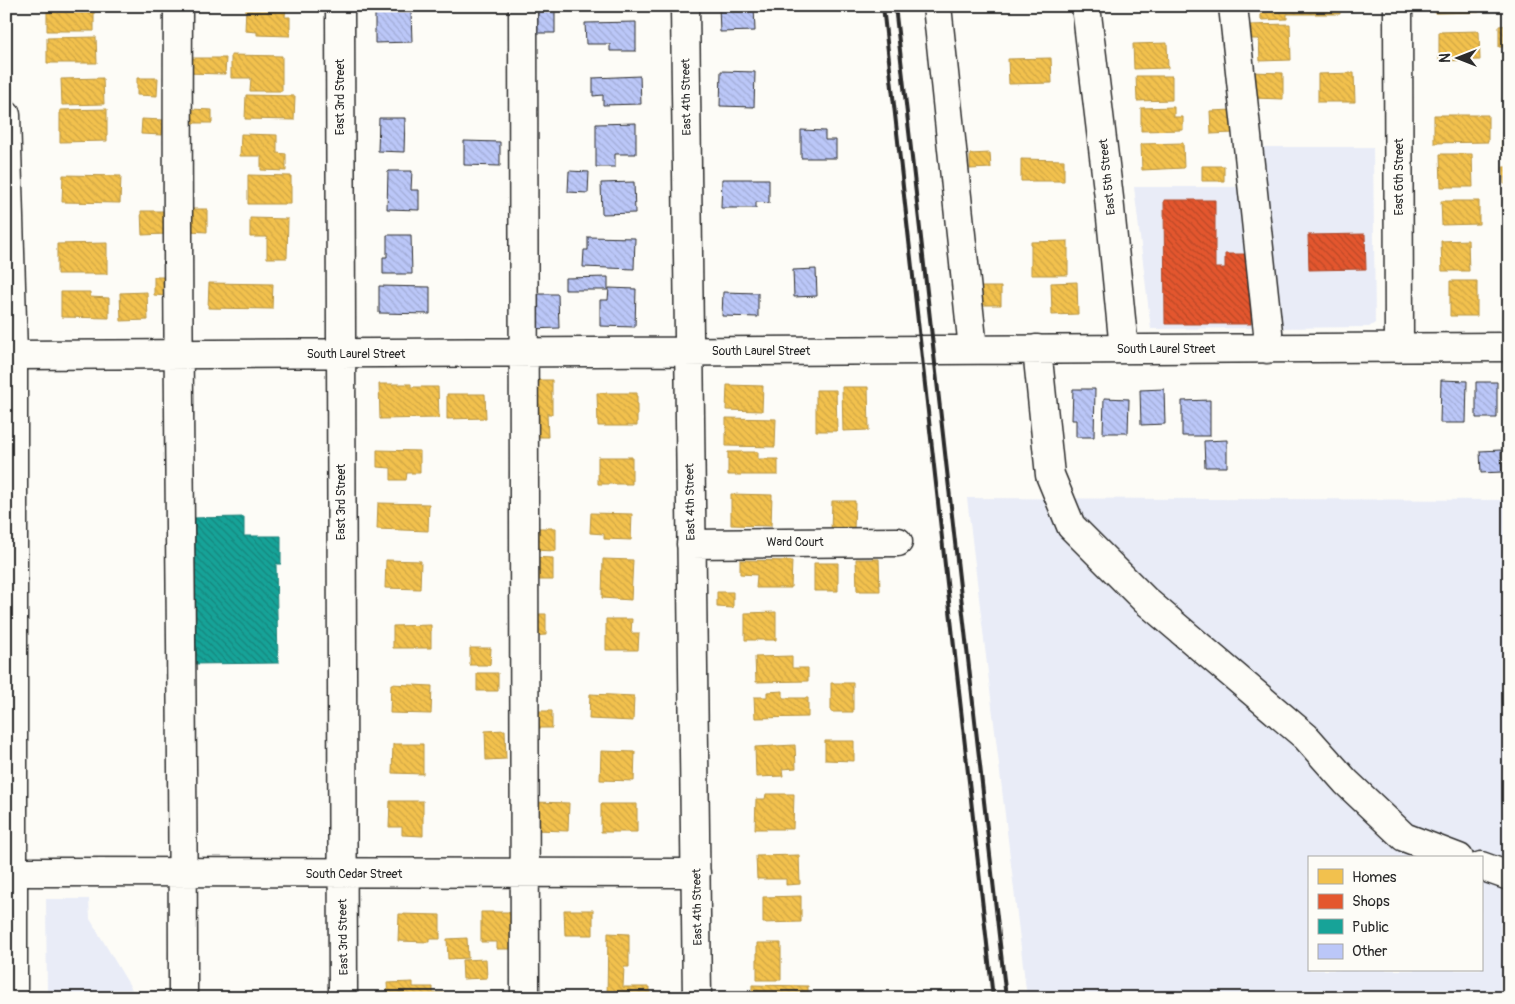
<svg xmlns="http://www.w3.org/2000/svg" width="1515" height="1004" viewBox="0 0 1515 1004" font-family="Pangolin,sans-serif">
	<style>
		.built { fill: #e9ecf7; fill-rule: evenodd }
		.homes { fill: url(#homes-back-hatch); stroke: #b69444 }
		.shops { fill: url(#shops-back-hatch); stroke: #ac4a2d }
		.public { fill: url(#public-back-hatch); stroke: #1d7f77 }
		.building { fill: url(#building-back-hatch); stroke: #2b2b2b }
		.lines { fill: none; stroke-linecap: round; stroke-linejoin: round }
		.minor-casing { stroke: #2b2b2b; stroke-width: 31 }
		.major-casing { stroke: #2b2b2b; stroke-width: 31 }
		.minor { stroke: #fdfcf7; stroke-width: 28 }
		.major { stroke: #fdfcf7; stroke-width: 28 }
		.rail { stroke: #2b2b2b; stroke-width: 4 }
		.labels { text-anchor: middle; stroke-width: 5; stroke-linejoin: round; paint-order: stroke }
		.street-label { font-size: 12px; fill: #2b2b2b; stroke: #fdfcf7 }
	</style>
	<defs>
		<pattern id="homes-back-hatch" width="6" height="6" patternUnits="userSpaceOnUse" patternTransform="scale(1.25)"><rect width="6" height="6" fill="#f2c14e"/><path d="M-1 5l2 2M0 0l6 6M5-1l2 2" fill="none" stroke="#d0a644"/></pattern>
		<pattern id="shops-back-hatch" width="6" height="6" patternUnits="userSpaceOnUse" patternTransform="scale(1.25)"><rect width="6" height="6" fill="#e4572e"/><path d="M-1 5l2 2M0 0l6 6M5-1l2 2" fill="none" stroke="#b94827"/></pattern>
		<pattern id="public-back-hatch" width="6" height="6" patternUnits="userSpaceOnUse" patternTransform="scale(1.25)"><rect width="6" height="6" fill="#17a398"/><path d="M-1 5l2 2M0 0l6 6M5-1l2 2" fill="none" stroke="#15857c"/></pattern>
		<pattern id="building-back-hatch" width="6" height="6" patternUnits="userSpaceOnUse" patternTransform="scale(1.25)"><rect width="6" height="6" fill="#bbc7f8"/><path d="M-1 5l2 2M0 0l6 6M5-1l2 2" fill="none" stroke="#a1abd5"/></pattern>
	</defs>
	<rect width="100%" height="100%" fill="#fdfcf7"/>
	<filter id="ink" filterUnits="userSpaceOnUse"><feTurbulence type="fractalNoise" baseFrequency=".02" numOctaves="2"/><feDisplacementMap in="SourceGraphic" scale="10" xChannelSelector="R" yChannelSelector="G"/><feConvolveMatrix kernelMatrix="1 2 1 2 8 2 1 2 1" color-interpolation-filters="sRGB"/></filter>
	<g filter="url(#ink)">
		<!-- built -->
		<path class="built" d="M1259,147H1373L1375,323L1369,327L1277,328Z
			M1134,187H1246L1259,328L1151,329Z
			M967,498L1509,500V998H1027ZM1309,858H1481V970H1309Z
			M46,899H89L90,919L137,998H47Z"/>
		<!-- homes -->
		<path class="homes" d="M246,6H286L285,17H290V36L257,35V32L245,31Z
			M1261,6H1340V14H1287V19L1261,20Z
			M1435,6H1479V12L1435,13Z
			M47,11L94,12V31H47Z
			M1290,24L1291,60L1260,61L1259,39H1249V25Z
			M1509,25V47H1499V26Z
			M1479,31L1480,60L1439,61V32Z
			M96,37L97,63H47V38Z
			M1167,43L1168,68L1134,69L1133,44Z
			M231,55L282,56V91H250L251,78H231Z
			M184,58H226L225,74L184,73Z
			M1051,58L1052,83L1009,84L1008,59Z
			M1252,72L1283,73V99L1252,98Z
			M1354,73L1355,102H1318V74Z
			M1136,76H1172V100L1137,101Z
			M103,78L104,104L62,105L61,79Z
			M137,78H158L157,96L137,95Z
			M246,95L295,96L294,120L245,119Z
			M1174,107V117H1183V130L1141,131V108Z
			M107,109V141L60,142V110Z
			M191,109L212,110V123H191Z
			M1233,110L1234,133L1211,134L1210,111Z
			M1434,115H1488V142L1434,143Z
			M142,119L163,120L162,135L141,134Z
			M1502,132L1509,133V148H1502Z
			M241,134L277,135V153L286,154V171L261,170V156H240Z
			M1183,143L1184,168L1142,170L1141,144Z
			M990,153L991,168L970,169V154Z
			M1440,154H1472L1473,187H1441Z
			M1021,159L1064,160V181H1021Z
			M1202,166H1224V181H1202Z
			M1503,167H1509V184H1504Z
			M63,175L121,176L120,203L62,202Z
			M248,175L291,176V204H248Z
			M1441,201H1479V224L1442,225Z
			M188,209H207V232L188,231Z
			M141,211H167V234L142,235Z
			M250,218L288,219L287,258H267V237H250Z
			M1468,240L1469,271H1442L1441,241Z
			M1068,241V275H1031V242Z
			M107,243V274H57V244Z
			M154,277H167L166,296L154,295Z
			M1450,281H1477V316H1450Z
			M1077,282L1078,314L1052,315L1051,283Z
			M209,283L273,284L272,309L208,308Z
			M980,287H1001V305H980Z
			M61,292H90V297L109,298V318L61,317Z
			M147,292L148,320L121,321L120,293Z
			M528,380H552V414H547L548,437H529Z
			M379,384H411V387H438L439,418L380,419Z
			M727,385L763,386L762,411L726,410Z
			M842,387H868L869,430L843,431Z
			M816,390H836L837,431H816Z
			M597,393H637V426H598Z
			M447,394H485L486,418L447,419Z
			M726,418L776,419L775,447L726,446Z
			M377,450L420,451V473H407L406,480H391V468L377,467Z
			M728,452H758V459H778V475H728Z
			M598,457H632V484H598Z
			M731,494L772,495L771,526L731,525Z
			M832,501H855L854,530H831Z
			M378,503L429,504L428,531L377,529Z
			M591,513L632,514L631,540L604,539V534L590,533Z
			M530,528H556V551L529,550Z
			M530,557L553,558V580H529Z
			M603,559L633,560L631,600L602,598Z
			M856,559H879L880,591H857Z
			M386,560L421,561L420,589L385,588Z
			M740,560L792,561L791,588H756L757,575L740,574Z
			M814,563H838V591H814Z
			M717,592H733V608L717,607Z
			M776,612V640H745V613Z
			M531,614H546V635L531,636Z
			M606,619H632L631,633H639L638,650H606Z
			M431,625V648H393V626Z
			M470,648H491L490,665H470Z
			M792,656V668H808V681L756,682L755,657Z
			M477,673H498V691H477Z
			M831,683H853V712H831Z
			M391,684L432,686L431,714L390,713Z
			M783,691V698H808V717L755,718L754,697H767V692Z
			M590,694L634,696L633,721L589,719Z
			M526,711H552V728H527Z
			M505,730L506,759L486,760L485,731Z
			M825,741H854V761L825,760Z
			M393,744H423V774L392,773Z
			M795,745L796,768L782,769L783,776L756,777L755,747Z
			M601,751L635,752L634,781L600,780Z
			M766,794H794L793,829H755L756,799H765Z
			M390,801H423V836L402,835V827H389Z
			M534,802L569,803L568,831L533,830Z
			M601,804H637V832H601Z
			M799,855L800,884L786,885V879H757L756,856Z
			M801,896V922L763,923V897Z
			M564,910H593V935H565Z
			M481,912H513V949H497V942H481Z
			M399,914L440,915V939H429V942L398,941Z
			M608,933L629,934V967H624L623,987H650V998H607Z
			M467,938L468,958L448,959L447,939Z
			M757,943H781V980H757Z
			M486,959L487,978L463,979L462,960Z
			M413,982V987H433V993H445V998H388L387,983Z
			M752,985L808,986V998H752Z
			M537,991L559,992V998H537Z
			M867,994V998H842V995Z"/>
		<!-- shops -->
		<path class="shops" d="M1164,200H1215V268H1225V254H1250L1251,324H1165Z
			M1365,234L1366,269L1309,270L1308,235Z"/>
		<!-- public -->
		<path class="public" d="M244,517V536H281V564H276L278,663L192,664L191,518Z"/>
		<!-- building -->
		<path class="building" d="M719,6H754L755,31L720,32Z
			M529,7H555V33H529Z
			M411,12L412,42L375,43V13Z
			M636,22V51H610V44H586L585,23Z
			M721,71L755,72L754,107L720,106Z
			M640,76L641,104L603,105V95L593,96V78Z
			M379,118H405L404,152L378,151Z
			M636,123V154H615V167H596V124Z
			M801,130L825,131V140H836V158H801Z
			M464,141L500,142V166L464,165Z
			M388,171H412L411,190H419V210L387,209Z
			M569,171L589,172L588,193L568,192Z
			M722,179H769V203L756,202V208H721Z
			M634,182L635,213L602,214L601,183Z
			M387,235H411L412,274H383V257H387Z
			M588,237L635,238L634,269L583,267L584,250H588Z
			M816,269L817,296L794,297L793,270Z
			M608,277V290H565V278Z
			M379,286L430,287V314L379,313Z
			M609,288L636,289L635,327L600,326V300H608Z
			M723,292L758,293V317L722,316Z
			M529,294H558L559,328L529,329Z
			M1441,380L1467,381L1466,423H1440Z
			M1476,382H1497V418H1476Z
			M1073,389H1095L1094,437H1076V420H1072Z
			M1164,389L1165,424L1141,425L1140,390Z
			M1104,398L1129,399L1128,433H1103Z
			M1210,400V436H1182V401Z
			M1227,440V467H1205L1204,441Z
			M1501,450L1502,472L1481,473L1480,451Z"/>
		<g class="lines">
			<defs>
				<path id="minor" d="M178,6C176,337 183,667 183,998
					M340,6L343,998
					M523,6L525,998
					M685,6L697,998
					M937,6L973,349
					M1086,6L1109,198L1124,349
					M1233,6L1268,332L1267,349
					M1398,6L1399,348
					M1037,349L1050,475L1071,526L1145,600L1306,737L1346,782L1404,837L1459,858
					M13,355L1509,347
					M691,544L898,542
					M1481,866L1509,876
					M6,872L696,873"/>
				<path id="major" d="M6,115L13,355V998"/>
			</defs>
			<!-- minor casing -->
			<use href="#minor" class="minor-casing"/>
			<!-- major casing -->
			<use href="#major" class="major-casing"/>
			<!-- minor -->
			<use href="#minor" class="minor"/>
			<!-- major -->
			<use href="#major" class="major"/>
			<!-- rail -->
			<path class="rail" d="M883,6L993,998
				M895,6L1006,998"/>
		</g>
	</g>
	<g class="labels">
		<!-- street labels -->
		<g class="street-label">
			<text transform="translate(340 97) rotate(-90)" y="4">East 3rd Street</text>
			<text transform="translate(686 97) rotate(-91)" y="4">East 4th Street</text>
			<text transform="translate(1107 177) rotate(-96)" y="4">East 5th Street</text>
			<text transform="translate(1399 177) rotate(-90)" y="4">East 6th Street</text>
			<text x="1166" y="353">South Laurel Street</text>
			<text x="761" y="355">South Laurel Street</text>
			<text x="356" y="358">South Laurel Street</text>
			<text transform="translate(341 502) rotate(-90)" y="4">East 3rd Street</text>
			<text transform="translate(690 502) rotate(-91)" y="4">East 4th Street</text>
			<text x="795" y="546">Ward Court</text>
			<text x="354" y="878">South Cedar Street</text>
			<text transform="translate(697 907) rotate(-91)" y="4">East 4th Street</text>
			<text transform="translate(343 937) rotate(-91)" y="4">East 3rd Street</text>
		</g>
	</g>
	<!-- margin -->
	<rect width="1515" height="1004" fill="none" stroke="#fdfcf7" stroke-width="25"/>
	<rect x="12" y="12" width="1490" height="979" fill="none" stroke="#2b2b2b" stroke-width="2" filter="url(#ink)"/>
	<!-- legend -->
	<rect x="1308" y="856" width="175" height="115" fill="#fdfcf7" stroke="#a9a8a5"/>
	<rect x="1318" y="869" width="25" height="15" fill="#f2c14e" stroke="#a9a8a5"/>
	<text x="1352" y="882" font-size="15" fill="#2b2b2b">Homes</text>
	<rect x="1318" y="894" width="25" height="15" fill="#e4572e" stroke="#a9a8a5"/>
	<text x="1352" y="906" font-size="15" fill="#2b2b2b">Shops</text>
	<rect x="1318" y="919" width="25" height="15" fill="#17a398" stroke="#a9a8a5"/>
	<text x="1352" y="932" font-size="15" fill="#2b2b2b">Public</text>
	<rect x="1318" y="944" width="25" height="15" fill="#bbc7f8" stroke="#a9a8a5"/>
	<text x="1352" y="956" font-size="15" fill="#2b2b2b">Other</text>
	<!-- north arrow -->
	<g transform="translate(1458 58) rotate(270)" stroke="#fdfcf7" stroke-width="4" paint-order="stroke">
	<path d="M0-4L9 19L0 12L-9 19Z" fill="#2b2b2b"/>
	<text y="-8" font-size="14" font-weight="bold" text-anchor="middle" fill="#2b2b2b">N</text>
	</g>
</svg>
